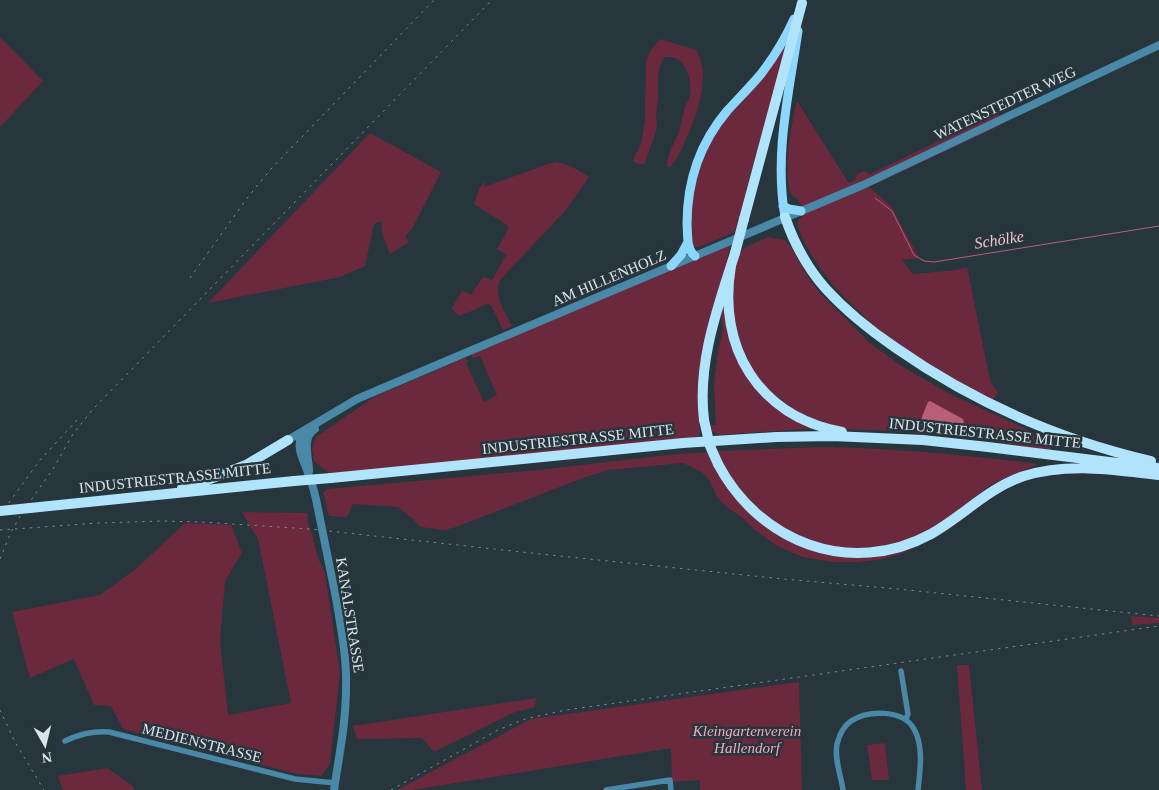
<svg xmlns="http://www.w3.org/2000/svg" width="1159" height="790" viewBox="0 0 1159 790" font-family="Georgia,serif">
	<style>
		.green { fill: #6b293e; fill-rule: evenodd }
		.water { fill: #b75f77 }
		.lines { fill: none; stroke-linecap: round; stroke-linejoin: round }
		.stream { stroke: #b75f77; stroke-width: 1 }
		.minor { stroke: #4988a6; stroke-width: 5.5 }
		.tertiary { stroke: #4988a6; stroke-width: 8 }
		.primary { stroke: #8dd7fc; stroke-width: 9 }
		.trunk { stroke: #b0e3fc; stroke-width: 10 }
		.rail { stroke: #7d888e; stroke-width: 1; stroke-dasharray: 2.5 5; stroke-linecap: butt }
		.trunk-bridge { stroke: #b0e3fc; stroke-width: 10 }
		.labels { text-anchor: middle; stroke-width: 5; stroke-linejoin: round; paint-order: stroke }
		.street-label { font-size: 15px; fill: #dbe4e8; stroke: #27353c }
		.park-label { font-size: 15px; font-style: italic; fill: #f2aabb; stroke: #27353c }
		.water-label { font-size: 16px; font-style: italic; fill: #f4c2cd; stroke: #27353c }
	</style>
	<rect width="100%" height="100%" fill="#27353c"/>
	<!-- green -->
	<path class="green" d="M0,37L43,81L0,127Z
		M660,39L696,50C712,75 697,116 685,141C681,151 677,160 669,168L667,166C667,153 674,145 678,134C682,125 682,115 685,107C686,103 689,100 690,96C692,85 688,63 676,58C673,57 668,57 665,57L661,63L658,76V98L656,115L657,126L655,135L644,164H637L633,160L641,144L645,121L646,61L649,53Z
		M786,43L787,46L748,182L739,222L735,232L699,247H693L691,217L693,185L712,137Z
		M797,101L848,182L850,183L855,180L857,174L864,171L870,174L964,129L967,117L976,115L985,120L997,115L999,114L1001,125L869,187L891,206L919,258L902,260L913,274L957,270L967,267L990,380L994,388L998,392L993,400L955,384L890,341L844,297L831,283L818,265L806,246L799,230L797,222L804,214C802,210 801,203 798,200C794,196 790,194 789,188C784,161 791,127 797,101Z
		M370,133L441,172L412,229L405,236L409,242L390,254L382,233L381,221L374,224L365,266L340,277L208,303Z
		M557,162C570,165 579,170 589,177L565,211L499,281C495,300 504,310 512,326L503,330L491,305L486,304L472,311L458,316L452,308L462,291L471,295L483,277L492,280L506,255L497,249L508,229L507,225L474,204L479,189L485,181L484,187L548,164Z
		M768,237L785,240L791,247L806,274L819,292L870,343L903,367L950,394L1046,438L1051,450L968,438L896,431L841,429L799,414L772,393L763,384L751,367L738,336L733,315V274L738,253L748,246ZM925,412L959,427L937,424L921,425L920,423Z
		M731,243L727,260L728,261L699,378L698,395L700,432L699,437L331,475L314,461L312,449L316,437L374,397L462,359H466L468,361L466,363L484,402L497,395L480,356L474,358H472V355L473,353Z
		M725,289L746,372L818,428L719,435L712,431L708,425H716L714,384L717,358L723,328L721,315Z
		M820,447C893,448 966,455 1038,464L996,482L985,489L943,522L921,534L891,545L857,549L828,546L798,536L762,515L734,485L716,451Z
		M709,452L732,492L809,548L894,550L990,495L1030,476L1078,472L1080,474H1061L1031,478L1002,490L949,529L914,548L900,554L878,560L858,562H833L803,557L777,546L755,530L740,516L728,508L718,498L709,480L703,473L683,463L608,470L583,478L456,527L445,530L421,527L412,518L398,507L353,504L347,517L329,516L323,492L328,489L538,470L677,454Z
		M242,512L307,513L309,527L311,531L318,558L325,573L340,673L330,764L321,776L297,774L123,729L111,706L94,705L74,659L30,678L12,612L100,595L137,568L185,523L231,525L242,553L225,581L220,641L228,715L291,703L258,539Z
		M1130,616L1159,618V623L1132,625V618Z
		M957,665H969L982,790H966Z
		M799,682L802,790H700V780L672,782L671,748L413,790H397L531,719Z
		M536,698L535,707L515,712L434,752L422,738L357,739L353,726Z
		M885,743L889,780H872L867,745Z
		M107,768L133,786L134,790H63L58,776Z"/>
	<!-- water -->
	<path class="water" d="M930,401L963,419L964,422L962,426L959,427L937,424L921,425L920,423C922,416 925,409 928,402Z"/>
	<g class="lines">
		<!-- stream -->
		<path class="stream" d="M875,198L892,211L914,255L924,261L934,262L1159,226"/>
		<!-- minor -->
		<path class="minor" d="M901,671L908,714L906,719
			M65,741C80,734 92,731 109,732L295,779L335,783
			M606,790L670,780L671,790
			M843,790C841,775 834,759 837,744C839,736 844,726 851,721C868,710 903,709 914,729C924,747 920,770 918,790"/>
		<!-- tertiary -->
		<path class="tertiary" d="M305,430C293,447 304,459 309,476C313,486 316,498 318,509C324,539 330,568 336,598C341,628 347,658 346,688C346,723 339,756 334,790
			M288,440L357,399L465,353L863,185L1159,45
			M309,471C309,457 301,438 315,429"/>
		<!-- primary -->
		<path class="primary" d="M783,206L789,209L801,211
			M785,217C774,155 789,93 798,31
			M695,256C686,249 688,234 687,224C687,182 700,143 727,111C738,99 750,87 761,74C774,57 785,39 794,19
			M671,266L681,255L688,242"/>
		<!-- trunk -->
		<path class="trunk" d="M785,217C794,243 808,269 826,289C847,312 871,331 896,348C972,401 1060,440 1151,461
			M744,219L802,3
			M731,266C717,347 758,416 842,432
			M704,420C697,362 718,307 735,253
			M718,464C759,542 850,578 931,534C963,516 988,488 1024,476C1068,462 1114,470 1159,475
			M331,478L683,443L776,437L832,436L923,440L988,447L1159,468
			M182,488L210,479L246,465L288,440
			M30,508L294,481"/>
		<!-- rail -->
		<path class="rail" d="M190,278L248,197L271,169L434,0
			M0,515L40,460L79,418
			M0,530L99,523L162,521L201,522L310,529L531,553L783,579L898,589L1159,616
			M0,559L11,532L22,513L53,469L73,434L93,409L492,0
			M0,710L15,742L44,790
			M391,790L498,730L525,719L566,710L1159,626"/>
		<!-- trunk-bridge -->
		<path class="trunk-bridge" d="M735,253L744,219
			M704,420L710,446L718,464
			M294,481L331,478
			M0,511L30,508"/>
	</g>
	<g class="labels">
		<!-- street labels -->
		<g class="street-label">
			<text transform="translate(1005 103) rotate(-25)" y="5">WATENSTEDTER WEG</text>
			<text transform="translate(609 278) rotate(-23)" y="5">AM HILLENHOLZ</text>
			<text transform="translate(985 433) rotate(6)" y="5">INDUSTRIESTRASSE MITTE</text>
			<text transform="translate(578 439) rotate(-6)" y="5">INDUSTRIESTRASSE MITTE</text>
			<text transform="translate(175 478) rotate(-6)" y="5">INDUSTRIESTRASSE MITTE</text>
			<text transform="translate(350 615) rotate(81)" y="5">KANALSTRASSE</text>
			<text transform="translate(202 743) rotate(14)" y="5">MEDIENSTRASSE</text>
		</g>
		<!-- park labels -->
		<g class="park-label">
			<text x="747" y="736">Kleingartenverein<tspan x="747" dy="17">Hallendorf</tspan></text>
		</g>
		<!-- water labels -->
		<g class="water-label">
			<text transform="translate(999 239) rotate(-9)" y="6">Schölke</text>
		</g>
	</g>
	<!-- north arrow -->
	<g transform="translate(45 745) rotate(172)" stroke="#27353c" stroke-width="4" paint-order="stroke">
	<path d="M0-4L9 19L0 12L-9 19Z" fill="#dbe4e8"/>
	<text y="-8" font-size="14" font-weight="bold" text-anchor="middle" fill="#dbe4e8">N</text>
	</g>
</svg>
